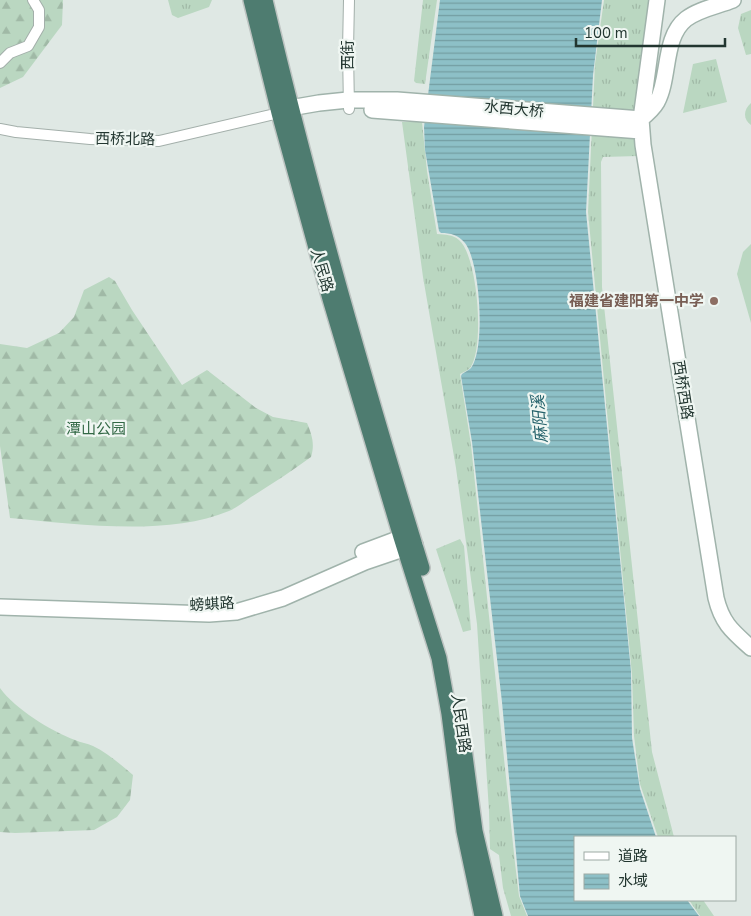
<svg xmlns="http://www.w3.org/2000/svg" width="751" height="916" viewBox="0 0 751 916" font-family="'Nunito Sans','Noto Sans SC',sans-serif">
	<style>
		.grass { fill: url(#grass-tufts) }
		.forest { fill: url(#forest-firs) }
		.garden { fill: #bad7c1 }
		.water { fill: url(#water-rules) }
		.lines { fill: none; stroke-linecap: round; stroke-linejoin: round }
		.minor-casing { stroke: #a3afaa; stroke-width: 12 }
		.secondary-casing { stroke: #a0b3ab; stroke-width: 18 }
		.trunk-casing { stroke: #bdc3c1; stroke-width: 18 }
		.minor { stroke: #fff; stroke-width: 10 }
		.secondary { stroke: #fff; stroke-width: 15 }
		.trunk { stroke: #4e7c70; stroke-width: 15 }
		.education-dot { fill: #8d6e63; stroke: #eff6f2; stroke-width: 2 }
		.labels { text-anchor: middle; stroke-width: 4.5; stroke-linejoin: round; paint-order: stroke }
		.street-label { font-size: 15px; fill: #223630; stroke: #eff6f2 }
		.education-label { font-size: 15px; font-weight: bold; fill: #785e54; stroke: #eff6f2; text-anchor: end }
		.park-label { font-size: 15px; fill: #326845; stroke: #eff6f2 }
		.water-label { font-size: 16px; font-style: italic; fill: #24616a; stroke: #eff6f2 }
	</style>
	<defs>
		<pattern id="grass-tufts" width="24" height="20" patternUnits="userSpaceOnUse" patternTransform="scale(1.25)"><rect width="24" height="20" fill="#bad7c1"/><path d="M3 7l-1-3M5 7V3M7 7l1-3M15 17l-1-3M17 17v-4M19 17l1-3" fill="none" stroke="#a0b9a6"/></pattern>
		<pattern id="forest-firs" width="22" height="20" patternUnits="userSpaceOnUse" patternTransform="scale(1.25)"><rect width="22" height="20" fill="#bad7c1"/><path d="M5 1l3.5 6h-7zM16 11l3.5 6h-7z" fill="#a0b9a6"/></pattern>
		<pattern id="water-rules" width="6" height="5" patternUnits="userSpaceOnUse" patternTransform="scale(1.25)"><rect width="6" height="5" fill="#8dc0c7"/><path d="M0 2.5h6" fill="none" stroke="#739da2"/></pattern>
	</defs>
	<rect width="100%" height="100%" fill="#dfe8e4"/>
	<!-- grass -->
	<path class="grass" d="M168,0H212L209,7L178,18L172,15Z
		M423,0H437L425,84L416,83L414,81Z
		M604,0H652L638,156L603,157L601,162L602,287L652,752L674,837H658L640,784L634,736L632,675L588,212L595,64Z
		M751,10V54L746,55L738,28L741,14Z
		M716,59L727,102L683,113L693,64Z
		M751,103V125C743,119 743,110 751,103Z
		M402,122H422L427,171L437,234C446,235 452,234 459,240C478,256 485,349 470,368C467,371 463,372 460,374L471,445L515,863L519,896L527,916H511L503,888L499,855L490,849L489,811L477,624L456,468L423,277Z
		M460,539L464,546L471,630L463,632L436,549Z
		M689,900H703L714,916H700Z"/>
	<!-- forest -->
	<path class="forest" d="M0,0H63L62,25L23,77L0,88Z
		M109,277L115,281L132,310L182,385L207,370L256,408L273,417L307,423C312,435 315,444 311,457C292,471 272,484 251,497C244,502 236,508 229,511C166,537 76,524 10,518L0,446V344L27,348L59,333L74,317L84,290Z
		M0,688C15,709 51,731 75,740C81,743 87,743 93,746C108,753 121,765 133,775L130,800L117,817L94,830L15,833L0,832Z"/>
	<!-- garden -->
	<path class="garden" d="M751,244V323L737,274L743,252Z"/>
	<!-- water -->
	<path class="water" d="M440,0H602L593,75L586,212L631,671L632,738L640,789L656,837H575V900H687L699,916H528L520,896L502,702L472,442L461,376L462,374C465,372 469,370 471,368C486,348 480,262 465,243C458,235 451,233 441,233L439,231L425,150L424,127Z"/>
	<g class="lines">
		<defs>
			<path id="minor" d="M0,63L10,53L28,46L39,27V10L33,0
				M349,109L348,50L349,0
				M0,129L16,132L90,139L159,141L279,113"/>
			<path id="secondary" d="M657,0L641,119L643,145L716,598C722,623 732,631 751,648
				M372,110L641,131
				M280,113L290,108L319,103L348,100H397L641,119
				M641,119C647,114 653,109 657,102C670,78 663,37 686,19C699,9 718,6 733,0
				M363,552L411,534
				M0,607L209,614L236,612L283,598L365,562L415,545"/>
			<path id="trunk" d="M251,0L279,113L330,299L401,537L439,658L449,714L464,831L482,916
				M265,0C310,191 364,380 422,568
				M464,748L475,831L495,916"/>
		</defs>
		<!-- minor casing -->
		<use href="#minor" class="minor-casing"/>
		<!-- secondary casing -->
		<use href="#secondary" class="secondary-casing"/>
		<!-- trunk casing -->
		<use href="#trunk" class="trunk-casing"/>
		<!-- minor -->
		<use href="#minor" class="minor"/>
		<!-- secondary -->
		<use href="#secondary" class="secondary"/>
		<!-- trunk -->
		<use href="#trunk" class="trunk"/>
	</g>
	<!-- markers -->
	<circle class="education-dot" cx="714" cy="301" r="5"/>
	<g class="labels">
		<!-- street labels -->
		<g class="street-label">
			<text transform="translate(348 55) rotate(-90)" y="5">西街</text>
			<text transform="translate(514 109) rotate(5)" y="5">水西大桥</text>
			<text transform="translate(125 139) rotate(1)" y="5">西桥北路</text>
			<text transform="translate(322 270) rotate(74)" y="5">人民路</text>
			<text transform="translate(683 390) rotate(81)" y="5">西桥西路</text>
			<text transform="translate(212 604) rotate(-3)" y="5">螃蜞路</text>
			<text transform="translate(461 723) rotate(82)" y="5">人民西路</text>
		</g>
		<!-- education labels -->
		<g class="education-label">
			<text x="704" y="306">福建省建阳第一中学</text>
		</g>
		<!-- park labels -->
		<g class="park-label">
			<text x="96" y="434">潭山公园</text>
		</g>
		<!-- water labels -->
		<g class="water-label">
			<text transform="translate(539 419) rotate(-95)" y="6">麻阳溪</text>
		</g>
	</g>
	<!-- legend -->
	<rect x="574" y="836" width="162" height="65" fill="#eff6f2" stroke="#9da9a4"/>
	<rect x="584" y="852" width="25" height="8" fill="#ffffff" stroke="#9da9a4"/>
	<text x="618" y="861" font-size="15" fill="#223630">道路</text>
	<rect x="584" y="874" width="25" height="15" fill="url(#water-rules)" stroke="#9da9a4"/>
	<text x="618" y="886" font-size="15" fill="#223630">水域</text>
	<!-- scale -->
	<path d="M576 38v8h149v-8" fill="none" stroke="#223630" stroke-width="2.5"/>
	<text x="584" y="38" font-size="15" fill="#223630" stroke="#eff6f2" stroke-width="4" paint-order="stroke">100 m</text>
</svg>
